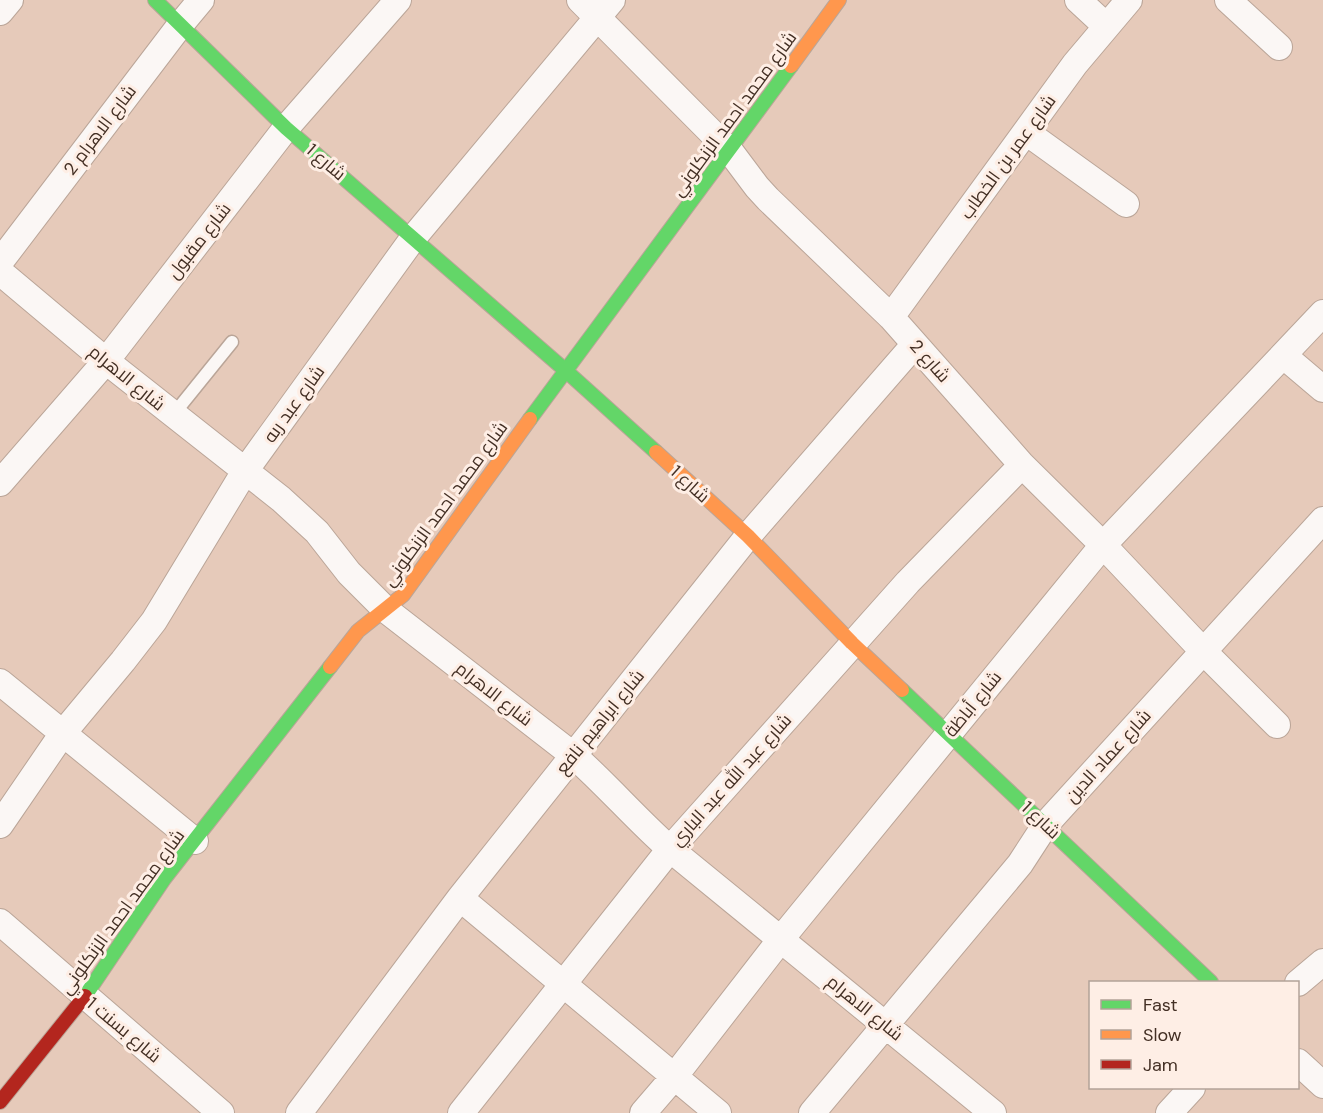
<svg xmlns="http://www.w3.org/2000/svg" width="1323" height="1113" viewBox="0 0 1323 1113" font-family="'DM Sans',Cairo,sans-serif">
	<style>
		.lines { fill: none; stroke-linecap: round; stroke-linejoin: round }
		.lane-casing { stroke: #baa598; stroke-width: 15 }
		.street-casing { stroke: #baa598; stroke-width: 28 }
		.fast-casing { stroke: #baa598; stroke-width: 16 }
		.slow-casing { stroke: #baa598; stroke-width: 16 }
		.jam-casing { stroke: #baa598; stroke-width: 16 }
		.lane { stroke: #fbf7f5; stroke-width: 12 }
		.street { stroke: #fbf7f5; stroke-width: 26 }
		.fast { stroke: #63d668; stroke-width: 14 }
		.slow { stroke: #ff974d; stroke-width: 14 }
		.jam { stroke: #b3261e; stroke-width: 14 }
		.labels { text-anchor: middle; stroke-width: 6; stroke-linejoin: round; paint-order: stroke }
		.street-label { font-size: 18px; fill: #432f24; stroke: #feeee5 }
	</style>
	<rect width="100%" height="100%" fill="#e6caba"/>
	<g class="lines">
		<defs>
			<path id="lane" d="M173,415L232,342"/>
			<path id="street" d="M580,0L730,151L757,187L768,199L891,317L1022,465L1103,545L1203,651L1277,725
				M1078,0L1106,26
				M1228,0L1279,47
				M0,12L10,0
				M1026,132L1126,204
				M0,262L181,24L201,0
				M0,272L106,361L281,499L317,532L349,573L386,610L573,755C607,785 636,819 670,849L993,1113
				M891,317L1075,64L1129,0
				M1284,356L1323,389
				M0,483L106,361L286,128L398,0
				M0,682L195,841
				M0,825L63,733L123,661L154,621L245,471L414,237L612,0
				M460,898L718,1113
				M0,922L221,1113
				M1298,983L1323,962
				M1298,1062L1323,1085
				M299,1113L460,898L748,536L915,344
				M461,1113L670,849L908,582L1022,465
				M643,1113L674,1077L781,939L1103,545L1323,313
				M812,1113L1020,864L1046,824L1323,520
				M1169,1113L1192,1088"/>
			<path id="fast" d="M155,0L286,128L565,370L656,452
				M530,419L791,66
				M902,690L1211,982
				M85,996L164,879L330,667"/>
			<path id="slow" d="M791,66L839,0
				M656,452L748,536L852,643L902,690
				M330,667L358,631L403,595L530,419"/>
			<path id="jam" d="M0,1102L85,996"/>
		</defs>
		<!-- lane casing -->
		<use href="#lane" class="lane-casing"/>
		<!-- street casing -->
		<use href="#street" class="street-casing"/>
		<!-- fast casing -->
		<use href="#fast" class="fast-casing"/>
		<!-- slow casing -->
		<use href="#slow" class="slow-casing"/>
		<!-- jam casing -->
		<use href="#jam" class="jam-casing"/>
		<!-- lane -->
		<use href="#lane" class="lane"/>
		<!-- street -->
		<use href="#street" class="street"/>
		<!-- fast -->
		<use href="#fast" class="fast"/>
		<!-- slow -->
		<use href="#slow" class="slow"/>
		<!-- jam -->
		<use href="#jam" class="jam"/>
	</g>
	<g class="labels">
		<!-- street labels -->
		<g class="street-label">
			<text transform="translate(734 114) rotate(-54)" y="6">شارع محمد احمد الزنكلوني</text>
			<text transform="translate(100 130) rotate(-53)" y="6">شارع الاهرام 2</text>
			<text transform="translate(1008 157) rotate(-54)" y="6">شارع عمر بن الخطاب</text>
			<text transform="translate(326 162) rotate(41)" y="6">شارع 1</text>
			<text transform="translate(199 241) rotate(-52)" y="6">شارع مقبول</text>
			<text transform="translate(930 361) rotate(48)" y="6">شارع 2</text>
			<text transform="translate(127 378) rotate(39)" y="6">شارع الاهرام</text>
			<text transform="translate(294 404) rotate(-54)" y="6">شارع عبد ربه</text>
			<text transform="translate(690 484) rotate(42)" y="6">شارع 1</text>
			<text transform="translate(445 504) rotate(-54)" y="6">شارع محمد احمد الزنكلوني</text>
			<text transform="translate(494 694) rotate(38)" y="6">شارع الاهرام</text>
			<text transform="translate(973 704) rotate(-51)" y="6">شارع أباظة</text>
			<text transform="translate(600 722) rotate(-51)" y="6">شارع ابراهيم نافع</text>
			<text transform="translate(1108 756) rotate(-48)" y="6">شارع عماد الدين</text>
			<text transform="translate(731 780) rotate(-48)" y="6">شارع عبد الله عبد الباري</text>
			<text transform="translate(1041 820) rotate(43)" y="6">شارع 1</text>
			<text transform="translate(122 912) rotate(-54)" y="6">شارع محمد احمد الزنكلوني</text>
			<text transform="translate(865 1008) rotate(39)" y="6">شارع الاهرام</text>
			<text transform="translate(124 1030) rotate(40)" y="6">شارع بسنت 1</text>
		</g>
	</g>
	<!-- legend -->
	<rect x="1089" y="981" width="210" height="108" fill="#feeee5" stroke="#b3a298" stroke-width="1.5"/>
	<rect x="1101" y="1000" width="30" height="9" fill="#63d668" stroke="#b3a298" stroke-width="1.5"/>
	<text x="1143" y="1011" font-size="18" fill="#432f24">Fast</text>
	<rect x="1101" y="1030" width="30" height="9" fill="#ff974d" stroke="#b3a298" stroke-width="1.5"/>
	<text x="1143" y="1041" font-size="18" fill="#432f24">Slow</text>
	<rect x="1101" y="1060" width="30" height="9" fill="#b3261e" stroke="#b3a298" stroke-width="1.5"/>
	<text x="1143" y="1071" font-size="18" fill="#432f24">Jam</text>
</svg>
